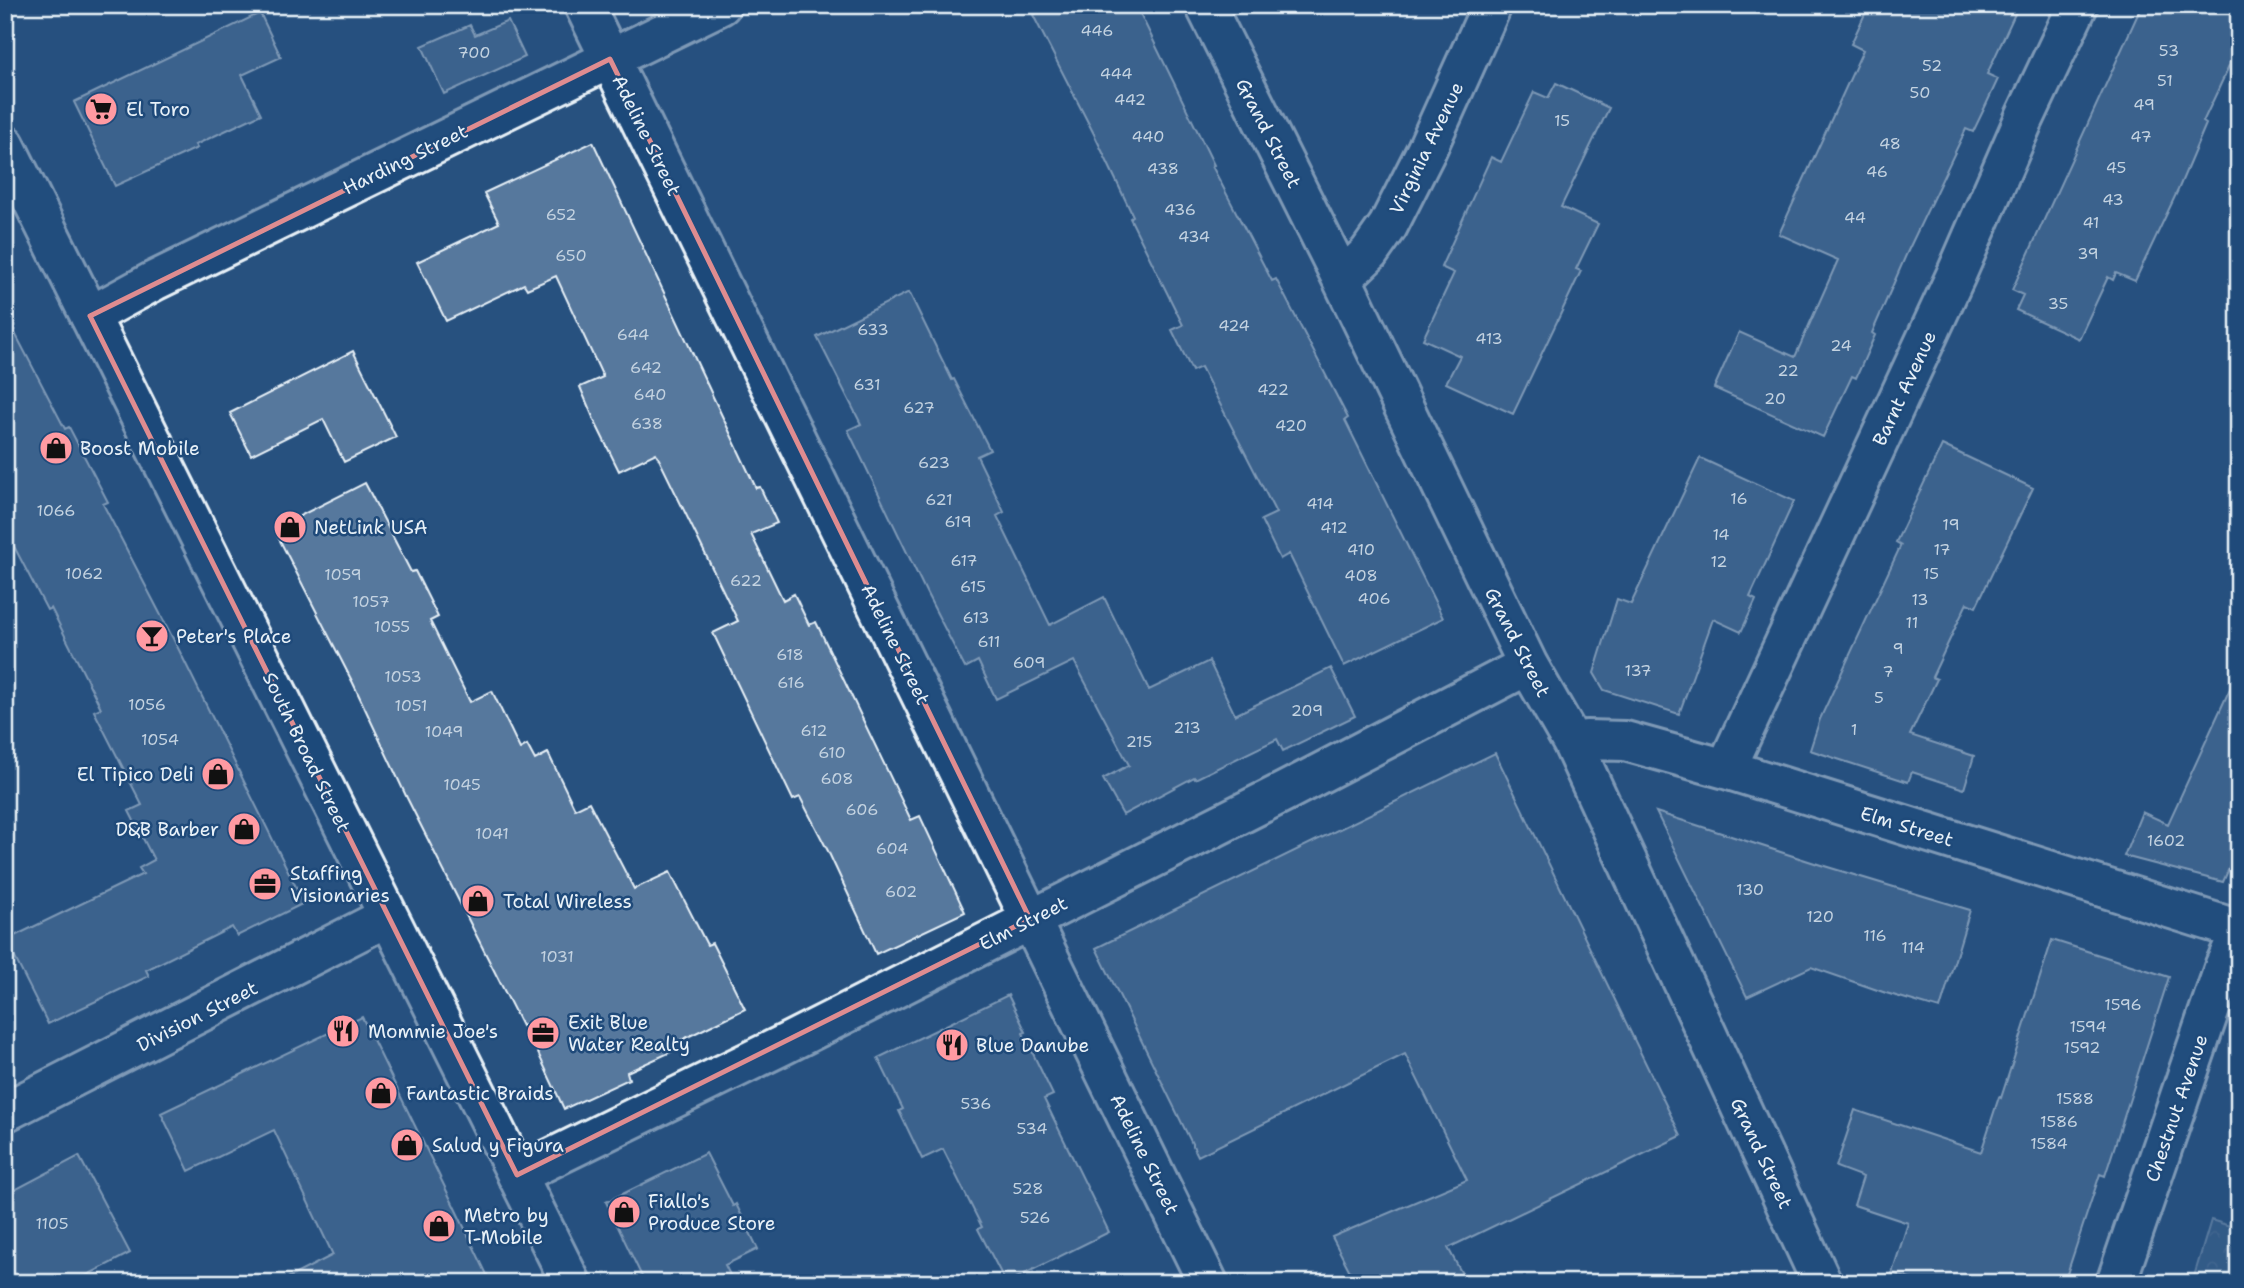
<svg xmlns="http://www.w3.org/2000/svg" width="2244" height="1288" viewBox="0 0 2244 1288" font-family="'Shantell Sans',sans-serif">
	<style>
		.park { fill: url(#park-crowns); stroke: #96acc4; stroke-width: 2 }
		.building { fill: #57789d; stroke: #e8f1f8; stroke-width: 2 }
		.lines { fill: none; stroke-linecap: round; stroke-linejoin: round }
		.minor-casing { stroke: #e8f1f8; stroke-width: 44 }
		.major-casing { stroke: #e8f1f8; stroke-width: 44 }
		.minor { stroke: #1f4a7a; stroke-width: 38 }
		.major { stroke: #1f4a7a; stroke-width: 38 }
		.marked { fill: none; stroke: #df8c90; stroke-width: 5; stroke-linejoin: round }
		.labels { text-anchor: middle; stroke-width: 5; stroke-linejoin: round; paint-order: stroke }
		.number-label { font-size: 16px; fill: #c4d3e1 }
		.poi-label { font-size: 19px; fill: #e8f1f8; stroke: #1f4a7a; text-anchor: start }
		.street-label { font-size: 19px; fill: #e8f1f8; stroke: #1f4a7a }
	</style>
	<defs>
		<pattern id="park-crowns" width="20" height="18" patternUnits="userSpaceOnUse" patternTransform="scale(1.75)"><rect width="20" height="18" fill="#436891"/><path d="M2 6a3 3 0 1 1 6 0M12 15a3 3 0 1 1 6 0" fill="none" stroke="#5e7ea1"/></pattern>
	</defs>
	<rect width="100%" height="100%" fill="#27517f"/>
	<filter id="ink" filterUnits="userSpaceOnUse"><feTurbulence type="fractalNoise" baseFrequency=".0143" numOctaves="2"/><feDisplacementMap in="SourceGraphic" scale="14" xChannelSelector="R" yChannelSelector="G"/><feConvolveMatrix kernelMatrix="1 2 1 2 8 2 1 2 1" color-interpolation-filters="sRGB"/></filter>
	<g filter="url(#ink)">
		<!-- park -->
		<path class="park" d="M2211,1220L2239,1229V1283H2192Z"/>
		<!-- building -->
		<path class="building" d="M1053,5H1136L1214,165L1212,166L1272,281L1276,279L1348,418L1345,420L1443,618L1344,666L1289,554L1280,559L1261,520L1276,513L1201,367L1192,371L1172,330L1183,325L1130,218L1133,216L1094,134L1033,15Z
			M1869,5H2019L1987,74L1998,79L1985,107L1973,132L1966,129L1906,255L1872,333L1875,335L1856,378L1852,376L1823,437L1714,388L1739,332L1795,357L1838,260L1779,234L1863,50L1851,44Z
			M2142,5H2239V45L2203,122L2206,124L2178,190L2135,281L2116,273L2113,280L2108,277L2079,339L2016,310L2023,295L2012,290Z
			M260,13L281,57L242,75L261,114L195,145L197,148L115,186L74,102Z
			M508,21L525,57L444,94L422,46L470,25L475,35Z
			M1556,83L1609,108L1561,207L1598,224L1576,269L1581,271L1513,414L1446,383L1460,356L1423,339L1454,273L1441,267L1491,157L1501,162L1534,92L1548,98Z
			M593,142L756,488L760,487L777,523L751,534L783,600L794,594L809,625L816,622L911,820L920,816L965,912L876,954L828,851L800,797L793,800L713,633L738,621L656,453L619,471L595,422L580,387L603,377L556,276L527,289L524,284L446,321L417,262L499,223L484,193Z
			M909,292L952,380L954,379L990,450L977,456L1004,512L997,516L1050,625L1104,597L1149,690L1209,661L1235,715L1331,668L1355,716L1283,751L1277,739L1195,779L1194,777L1123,815L1103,779L1129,765L1074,661L996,699L978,661L965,668L926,592L848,430L861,424L817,337Z
			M5,314L65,429L69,427L108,502L103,504L179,650L304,903L237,936L232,927L146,970L149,976L48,1024L6,940L143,874L139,868L154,860L129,811L142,805L94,711L101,708L51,608L47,610L5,529Z
			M353,351L396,437L344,462L323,419L251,455L230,413Z
			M1942,445L2033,488L1976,607L1967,603L1932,677L1937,679L1910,735L1974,756L1964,789L1912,772L1908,782L1810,750L1820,719L1901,545L1896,542Z
			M1700,458L1794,501L1750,597L1756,600L1741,632L1713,619L1679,714L1604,690L1594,673L1617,599L1631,604Z
			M365,483L411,572L415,571L438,617L430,621L470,702L492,691L520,749L527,745L535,760L548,753L575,809L589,802L634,889L670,872L707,945L712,943L745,1009L669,1046L671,1052L627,1072L629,1079L564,1109L525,1025L522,1026L407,798L353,683L274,529Z
			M2239,669V846L2223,882L2124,856L2142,812L2168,824Z
			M1495,753L1681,1136L1448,1248L1467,1283H1356L1332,1237L1467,1180L1405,1054L1198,1156L1096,948Z
			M1656,812L1821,865L1970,910L1940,1009L1886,993L1811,967L1747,997Z
			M2052,940L2169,977L2105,1176L2100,1174L2064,1283H1921L1892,1273L1908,1223L1854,1205L1863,1177L1836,1167L1855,1110L1981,1152L1999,1097L2001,1098Z
			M1008,995L1026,1032L1023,1033L1053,1095L1044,1099L1109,1232L1006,1283L978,1229L982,1227L943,1149L922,1159L899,1111L903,1109L878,1058Z
			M362,1017L454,1206L491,1283H278L333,1255L274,1130L189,1171L161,1113Z
			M706,1153L733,1206L736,1204L758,1249L725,1265L734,1283H645L606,1202Z
			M79,1156L130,1253L72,1283H5V1195Z"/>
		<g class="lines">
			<defs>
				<path id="minor" d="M584,5L1208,1283
					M1205,5L1342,279L1528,665L1572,742L1822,1283
					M1342,279L1369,253L1388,226L1426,151L1492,5
					M90,316L154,281L721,5
					M1572,742L1586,740L1625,741L1726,769L2239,930
					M1726,769L1956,275L2024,119L2078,5
					M5,1112L387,917
					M517,1175L783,1045L1286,791L1528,665
					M2116,1283L2225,965L2239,934"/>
				<path id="major" d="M5,145C194,524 380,904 571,1283"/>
			</defs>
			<!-- minor casing -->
			<use href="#minor" class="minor-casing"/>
			<!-- major casing -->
			<use href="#major" class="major-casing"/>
			<!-- minor -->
			<use href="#minor" class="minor"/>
			<!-- major -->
			<use href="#major" class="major"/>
		</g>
	</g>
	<!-- marked area -->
	<path d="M0 0H2244V1288H0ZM610,59L1030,919L517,1175L90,316Z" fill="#27517f" fill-opacity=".55" fill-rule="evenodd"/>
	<path class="marked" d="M610,59L1030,919L517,1175L90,316Z"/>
	<!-- icons -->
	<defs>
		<symbol id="supermarket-disc" viewBox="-11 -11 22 22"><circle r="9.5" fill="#ff9aa2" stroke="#1f4a7a"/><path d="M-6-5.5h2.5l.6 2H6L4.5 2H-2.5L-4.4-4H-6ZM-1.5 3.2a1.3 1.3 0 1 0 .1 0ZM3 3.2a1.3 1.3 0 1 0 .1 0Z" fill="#111"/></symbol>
		<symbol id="shop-disc" viewBox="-11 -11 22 22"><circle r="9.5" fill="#ff9aa2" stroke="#1f4a7a"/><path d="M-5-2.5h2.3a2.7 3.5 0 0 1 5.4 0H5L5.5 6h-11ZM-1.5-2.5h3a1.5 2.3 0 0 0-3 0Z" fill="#111"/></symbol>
		<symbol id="bar-disc" viewBox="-11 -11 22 22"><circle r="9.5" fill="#ff9aa2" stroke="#1f4a7a"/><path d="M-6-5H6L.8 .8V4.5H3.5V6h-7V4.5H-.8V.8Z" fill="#111"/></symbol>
		<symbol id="office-disc" viewBox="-11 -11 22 22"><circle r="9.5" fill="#ff9aa2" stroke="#1f4a7a"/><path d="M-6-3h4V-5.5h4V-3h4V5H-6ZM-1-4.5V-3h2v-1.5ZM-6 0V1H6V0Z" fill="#111"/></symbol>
		<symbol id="restaurant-disc" viewBox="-11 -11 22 22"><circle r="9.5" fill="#ff9aa2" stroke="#1f4a7a"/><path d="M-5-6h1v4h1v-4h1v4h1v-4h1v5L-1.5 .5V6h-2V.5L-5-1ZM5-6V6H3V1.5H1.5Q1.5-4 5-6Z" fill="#111"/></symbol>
	</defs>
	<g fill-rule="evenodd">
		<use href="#supermarket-disc" x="82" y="90" width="38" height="38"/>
		<use href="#shop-disc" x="37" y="429" width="38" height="38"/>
		<use href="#shop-disc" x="271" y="508" width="38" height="38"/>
		<use href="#bar-disc" x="133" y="617" width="38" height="38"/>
		<use href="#shop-disc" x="199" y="755" width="38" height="38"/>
		<use href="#shop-disc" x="225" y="810" width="38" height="38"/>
		<use href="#office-disc" x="246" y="865" width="38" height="38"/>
		<use href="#shop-disc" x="459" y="882" width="38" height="38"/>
		<use href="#restaurant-disc" x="324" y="1012" width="38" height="38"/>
		<use href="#office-disc" x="524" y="1014" width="38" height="38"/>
		<use href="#restaurant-disc" x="933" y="1026" width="38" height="38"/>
		<use href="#shop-disc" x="362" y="1074" width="38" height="38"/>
		<use href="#shop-disc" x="388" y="1126" width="38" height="38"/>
		<use href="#shop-disc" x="605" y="1193" width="38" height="38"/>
		<use href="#shop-disc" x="420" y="1207" width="38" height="38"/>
	</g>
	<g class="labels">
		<!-- number labels -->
		<g class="number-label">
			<text x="1097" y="36">446</text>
			<text x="2169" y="56">53</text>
			<text x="474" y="58">700</text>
			<text x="1932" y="71">52</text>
			<text x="1116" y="79">444</text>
			<text x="2165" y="86">51</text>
			<text x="1920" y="98">50</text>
			<text x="1130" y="105">442</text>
			<text x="2144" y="110">49</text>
			<text x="1562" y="126">15</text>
			<text x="1148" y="142">440</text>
			<text x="2141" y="142">47</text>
			<text x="1890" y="149">48</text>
			<text x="2116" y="173">45</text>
			<text x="1163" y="174">438</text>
			<text x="1877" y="177">46</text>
			<text x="2113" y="205">43</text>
			<text x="1180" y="215">436</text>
			<text x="561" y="220">652</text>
			<text x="1855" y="223">44</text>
			<text x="2091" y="228">41</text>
			<text x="1194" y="242">434</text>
			<text x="2088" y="259">39</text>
			<text x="571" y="261">650</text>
			<text x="2058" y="309">35</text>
			<text x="1234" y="331">424</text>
			<text x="873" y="335">633</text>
			<text x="633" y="340">644</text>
			<text x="1489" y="344">413</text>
			<text x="1841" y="351">24</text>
			<text x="646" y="373">642</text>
			<text x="1788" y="376">22</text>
			<text x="867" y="390">631</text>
			<text x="1273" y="395">422</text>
			<text x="650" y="400">640</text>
			<text x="1775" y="404">20</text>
			<text x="919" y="413">627</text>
			<text x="647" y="429">638</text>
			<text x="1291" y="431">420</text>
			<text x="934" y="468">623</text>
			<text x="1739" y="504">16</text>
			<text x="939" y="505">621</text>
			<text x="1320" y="509">414</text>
			<text x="56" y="516">1066</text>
			<text x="958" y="527">619</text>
			<text x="1951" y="530">19</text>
			<text x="1334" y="533">412</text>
			<text x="1721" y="540">14</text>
			<text x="1361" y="555">410</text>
			<text x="1942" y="555">17</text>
			<text x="964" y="566">617</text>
			<text x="1719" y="567">12</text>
			<text x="84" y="579">1062</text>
			<text x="1931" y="579">15</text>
			<text x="343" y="580">1059</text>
			<text x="1361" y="581">408</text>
			<text x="746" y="586">622</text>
			<text x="973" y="592">615</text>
			<text x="1374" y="604">406</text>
			<text x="1920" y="605">13</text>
			<text x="371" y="607">1057</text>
			<text x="976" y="623">613</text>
			<text x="1912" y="628">11</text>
			<text x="392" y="632">1055</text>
			<text x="989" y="647">611</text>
			<text x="1898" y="654">9</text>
			<text x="790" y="660">618</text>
			<text x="1029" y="668">609</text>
			<text x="1638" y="676">137</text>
			<text x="1888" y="677">7</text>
			<text x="403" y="682">1053</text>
			<text x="791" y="688">616</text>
			<text x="1879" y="703">5</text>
			<text x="147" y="710">1056</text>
			<text x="411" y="711">1051</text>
			<text x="1307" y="716">209</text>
			<text x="1187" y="733">213</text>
			<text x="1854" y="735">1</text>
			<text x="814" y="736">612</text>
			<text x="444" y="737">1049</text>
			<text x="160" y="745">1054</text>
			<text x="1139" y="747">215</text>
			<text x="832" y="758">610</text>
			<text x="837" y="784">608</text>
			<text x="462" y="790">1045</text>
			<text x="862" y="815">606</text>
			<text x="492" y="839">1041</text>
			<text x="2166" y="846">1602</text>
			<text x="892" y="854">604</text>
			<text x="1750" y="895">130</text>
			<text x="901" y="897">602</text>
			<text x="1820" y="922">120</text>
			<text x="1875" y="941">116</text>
			<text x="1913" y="953">114</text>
			<text x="557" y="962">1031</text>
			<text x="2123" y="1010">1596</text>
			<text x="2088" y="1032">1594</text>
			<text x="2082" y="1053">1592</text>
			<text x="2075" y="1104">1588</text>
			<text x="976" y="1109">536</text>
			<text x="2059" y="1127">1586</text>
			<text x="1032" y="1134">534</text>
			<text x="2049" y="1149">1584</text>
			<text x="1028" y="1194">528</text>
			<text x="1035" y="1223">526</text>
			<text x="52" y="1229">1105</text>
		</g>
		<!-- poi labels -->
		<g class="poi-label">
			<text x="126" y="116">El Toro</text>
			<text x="80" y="455">Boost Mobile</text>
			<text x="314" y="534">NetLink USA</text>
			<text x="176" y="643">Peter's Place</text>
			<text x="194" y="781" text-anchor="end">El Tipico Deli</text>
			<text x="219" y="836" text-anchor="end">D&amp;B Barber</text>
			<text x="290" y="880">Staffing<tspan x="290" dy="22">Visionaries</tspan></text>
			<text x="503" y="908">Total Wireless</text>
			<text x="568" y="1029">Exit Blue<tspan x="568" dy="22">Water Realty</tspan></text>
			<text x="368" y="1038">Mommie Joe's</text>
			<text x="976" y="1052">Blue Danube</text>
			<text x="406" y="1100">Fantastic Braids</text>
			<text x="432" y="1152">Salud y Figura</text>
			<text x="648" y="1208">Fiallo's<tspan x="648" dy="22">Produce Store</tspan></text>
			<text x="464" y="1222">Metro by<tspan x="464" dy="22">T-Mobile</tspan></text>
		</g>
		<!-- street labels -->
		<g class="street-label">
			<text transform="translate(1269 133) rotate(63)" y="7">Grand Street</text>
			<text transform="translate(647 135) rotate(64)" y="7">Adeline Street</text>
			<text transform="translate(1426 148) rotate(-64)" y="7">Virginia Avenue</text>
			<text transform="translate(405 159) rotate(-26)" y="7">Harding Street</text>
			<text transform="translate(1904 388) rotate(-65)" y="7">Barnt Avenue</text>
			<text transform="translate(1518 642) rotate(63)" y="7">Grand Street</text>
			<text transform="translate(896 644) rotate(64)" y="7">Adeline Street</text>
			<text transform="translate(307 752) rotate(64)" y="7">South Broad Street</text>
			<text transform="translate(1907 826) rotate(17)" y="7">Elm Street</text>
			<text transform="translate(1023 923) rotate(-27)" y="7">Elm Street</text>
			<text transform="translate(197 1016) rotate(-27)" y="7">Division Street</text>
			<text transform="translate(2176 1108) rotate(-71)" y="7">Chestnut Avenue</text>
			<text transform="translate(1762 1153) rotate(65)" y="7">Grand Street</text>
			<text transform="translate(1145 1154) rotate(64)" y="7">Adeline Street</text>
		</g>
	</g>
	<!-- margin -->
	<rect width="2244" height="1288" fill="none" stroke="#1f4a7a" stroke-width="28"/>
	<rect x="14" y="14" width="2216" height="1260" fill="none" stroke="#e8f1f8" stroke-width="2.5" filter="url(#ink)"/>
</svg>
